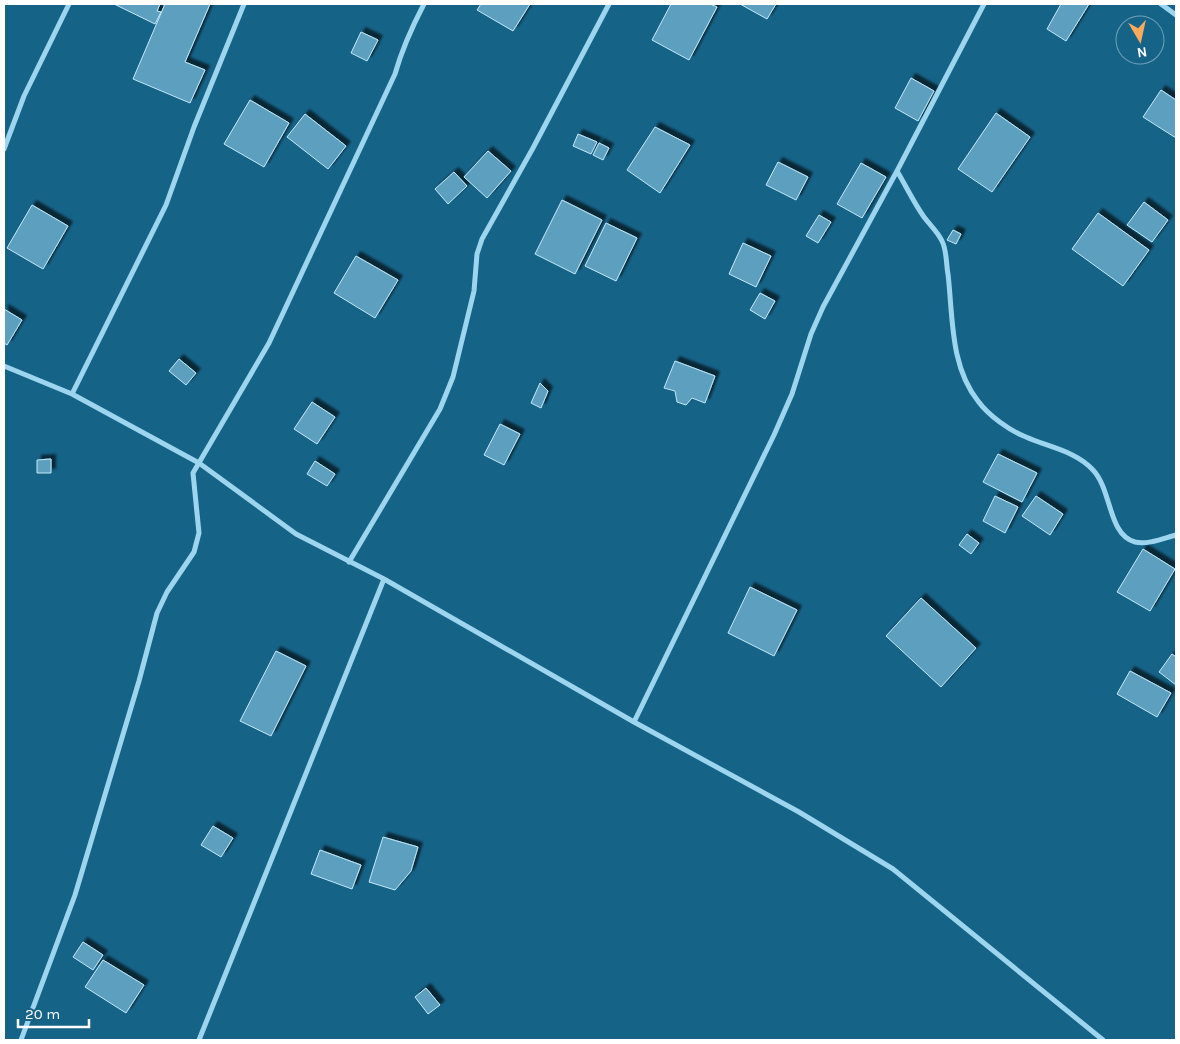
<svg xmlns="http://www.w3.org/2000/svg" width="1180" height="1044" viewBox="0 0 1180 1044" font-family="Karla,sans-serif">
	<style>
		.building { fill: #5d9fbe; stroke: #c3e9fa; filter: url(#shadow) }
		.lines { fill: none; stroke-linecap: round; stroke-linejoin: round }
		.minor { stroke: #9dd5ee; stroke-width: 5 }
	</style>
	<defs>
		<filter id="shadow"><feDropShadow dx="4.5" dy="-4.5" stdDeviation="1" flood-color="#0009"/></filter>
	</defs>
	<rect width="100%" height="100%" fill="#166388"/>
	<!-- building -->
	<path class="building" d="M114,4H160L157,11L161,12L155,24Z
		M165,4H210L185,62L205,70L190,103L133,79Z
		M481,4H530L513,31L477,10Z
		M671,4H710L717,7L689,60L652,40Z
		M740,4H776L767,19Z
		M1061,4H1089L1066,41L1047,29Z
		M361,32L378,40L367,61L351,53Z
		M911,78L934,91L918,121L895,108Z
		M1161,90L1176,100V138L1143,117Z
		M250,100L289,123L264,167L224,144Z
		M996,113L1030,137L992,192L958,169Z
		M305,114L346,146L328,169L287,137Z
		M655,127L690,145L660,193L627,170Z
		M578,134L597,142L591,154L573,146Z
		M599,143L609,148L603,160L593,155Z
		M488,151L511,171L487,198L464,177Z
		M778,162L808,177L796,200L766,185Z
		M861,163L886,177L862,218L837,204Z
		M454,172L467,186L448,204L435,189Z
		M562,200L602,220L575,274L535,254Z
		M1144,202L1168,220L1152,242L1127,225Z
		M32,205L68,226L43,269L7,248Z
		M1098,213L1149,250L1123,286L1072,249Z
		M819,215L831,222L818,243L806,236Z
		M606,223L637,238L616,281L585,266Z
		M953,230L961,234L956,244L947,240Z
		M743,243L771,256L756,287L729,274Z
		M356,256L398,280L375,318L334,293Z
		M760,293L775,301L765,319L750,310Z
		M4,309L22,320L7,345L4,343Z
		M179,359L196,373L186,385L169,371Z
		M675,361L715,376L705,403L692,398L686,405L677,402L675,391L664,388Z
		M540,383L548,391L541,408L531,403Z
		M312,402L335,417L317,444L294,429Z
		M500,424L520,434L504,465L484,455Z
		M998,454L1037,473L1022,502L983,482Z
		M51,459V473H37V460Z
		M315,461L335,474L327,486L307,474Z
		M995,496L1018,507L1005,533L983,521Z
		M1036,496L1063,514L1050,535L1022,516Z
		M967,534L979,543L971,554L959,545Z
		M1143,549L1175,569L1150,611L1117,592Z
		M750,587L797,610L774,656L728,633Z
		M921,598L976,648L941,687L886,636Z
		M276,651L306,666L271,736L240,721Z
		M1172,654L1176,657V685L1159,672Z
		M1130,671L1171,693L1157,717L1117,694Z
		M213,826L233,838L221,857L201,845Z
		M383,837L418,847L411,871L395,890L369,882Z
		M320,850L361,865L352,889L311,874Z
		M83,942L103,955L93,970L73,957Z
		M103,960L144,985L126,1013L85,987Z
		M426,988L440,1005L428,1014L415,997Z"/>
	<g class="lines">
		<!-- minor -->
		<path class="minor" d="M1161,4L1176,15
			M4,149L24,96L69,4
			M897,171C906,186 914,203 924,217C930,225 938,232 942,241C947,251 946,264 948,274C953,317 950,366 978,401C988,415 1010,431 1026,437C1048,447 1076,451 1093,470C1112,490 1108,535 1135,542C1148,545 1164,538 1176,535
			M4,366L72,394L199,463L296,534L384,579L634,722L799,812L893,869L1103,1040
			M72,394L166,205L194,127L244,4
			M349,562L440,409L453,377L474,291L477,254L482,239L533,148L609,4
			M634,722L774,435L792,394L811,334L823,307L897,171L984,4
			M21,1040L75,895L139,681L157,613L167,592L194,552L199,533L193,473L269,343L395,74C402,49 412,27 424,4
			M199,1040L384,579"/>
	</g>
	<!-- border -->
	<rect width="1180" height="1044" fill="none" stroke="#ffffff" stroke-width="10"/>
	<!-- north arrow -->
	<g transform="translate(1140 40) rotate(171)"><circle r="24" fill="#166388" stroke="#73a1b8"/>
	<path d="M0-4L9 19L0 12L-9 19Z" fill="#ffa95b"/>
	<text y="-8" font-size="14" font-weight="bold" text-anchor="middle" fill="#ffffff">N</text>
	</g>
	<!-- scale -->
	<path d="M18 1019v8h71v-8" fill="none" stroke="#ffffff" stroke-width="2.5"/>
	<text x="25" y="1019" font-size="15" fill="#ffffff" stroke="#166388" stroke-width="4" paint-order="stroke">20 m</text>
</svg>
